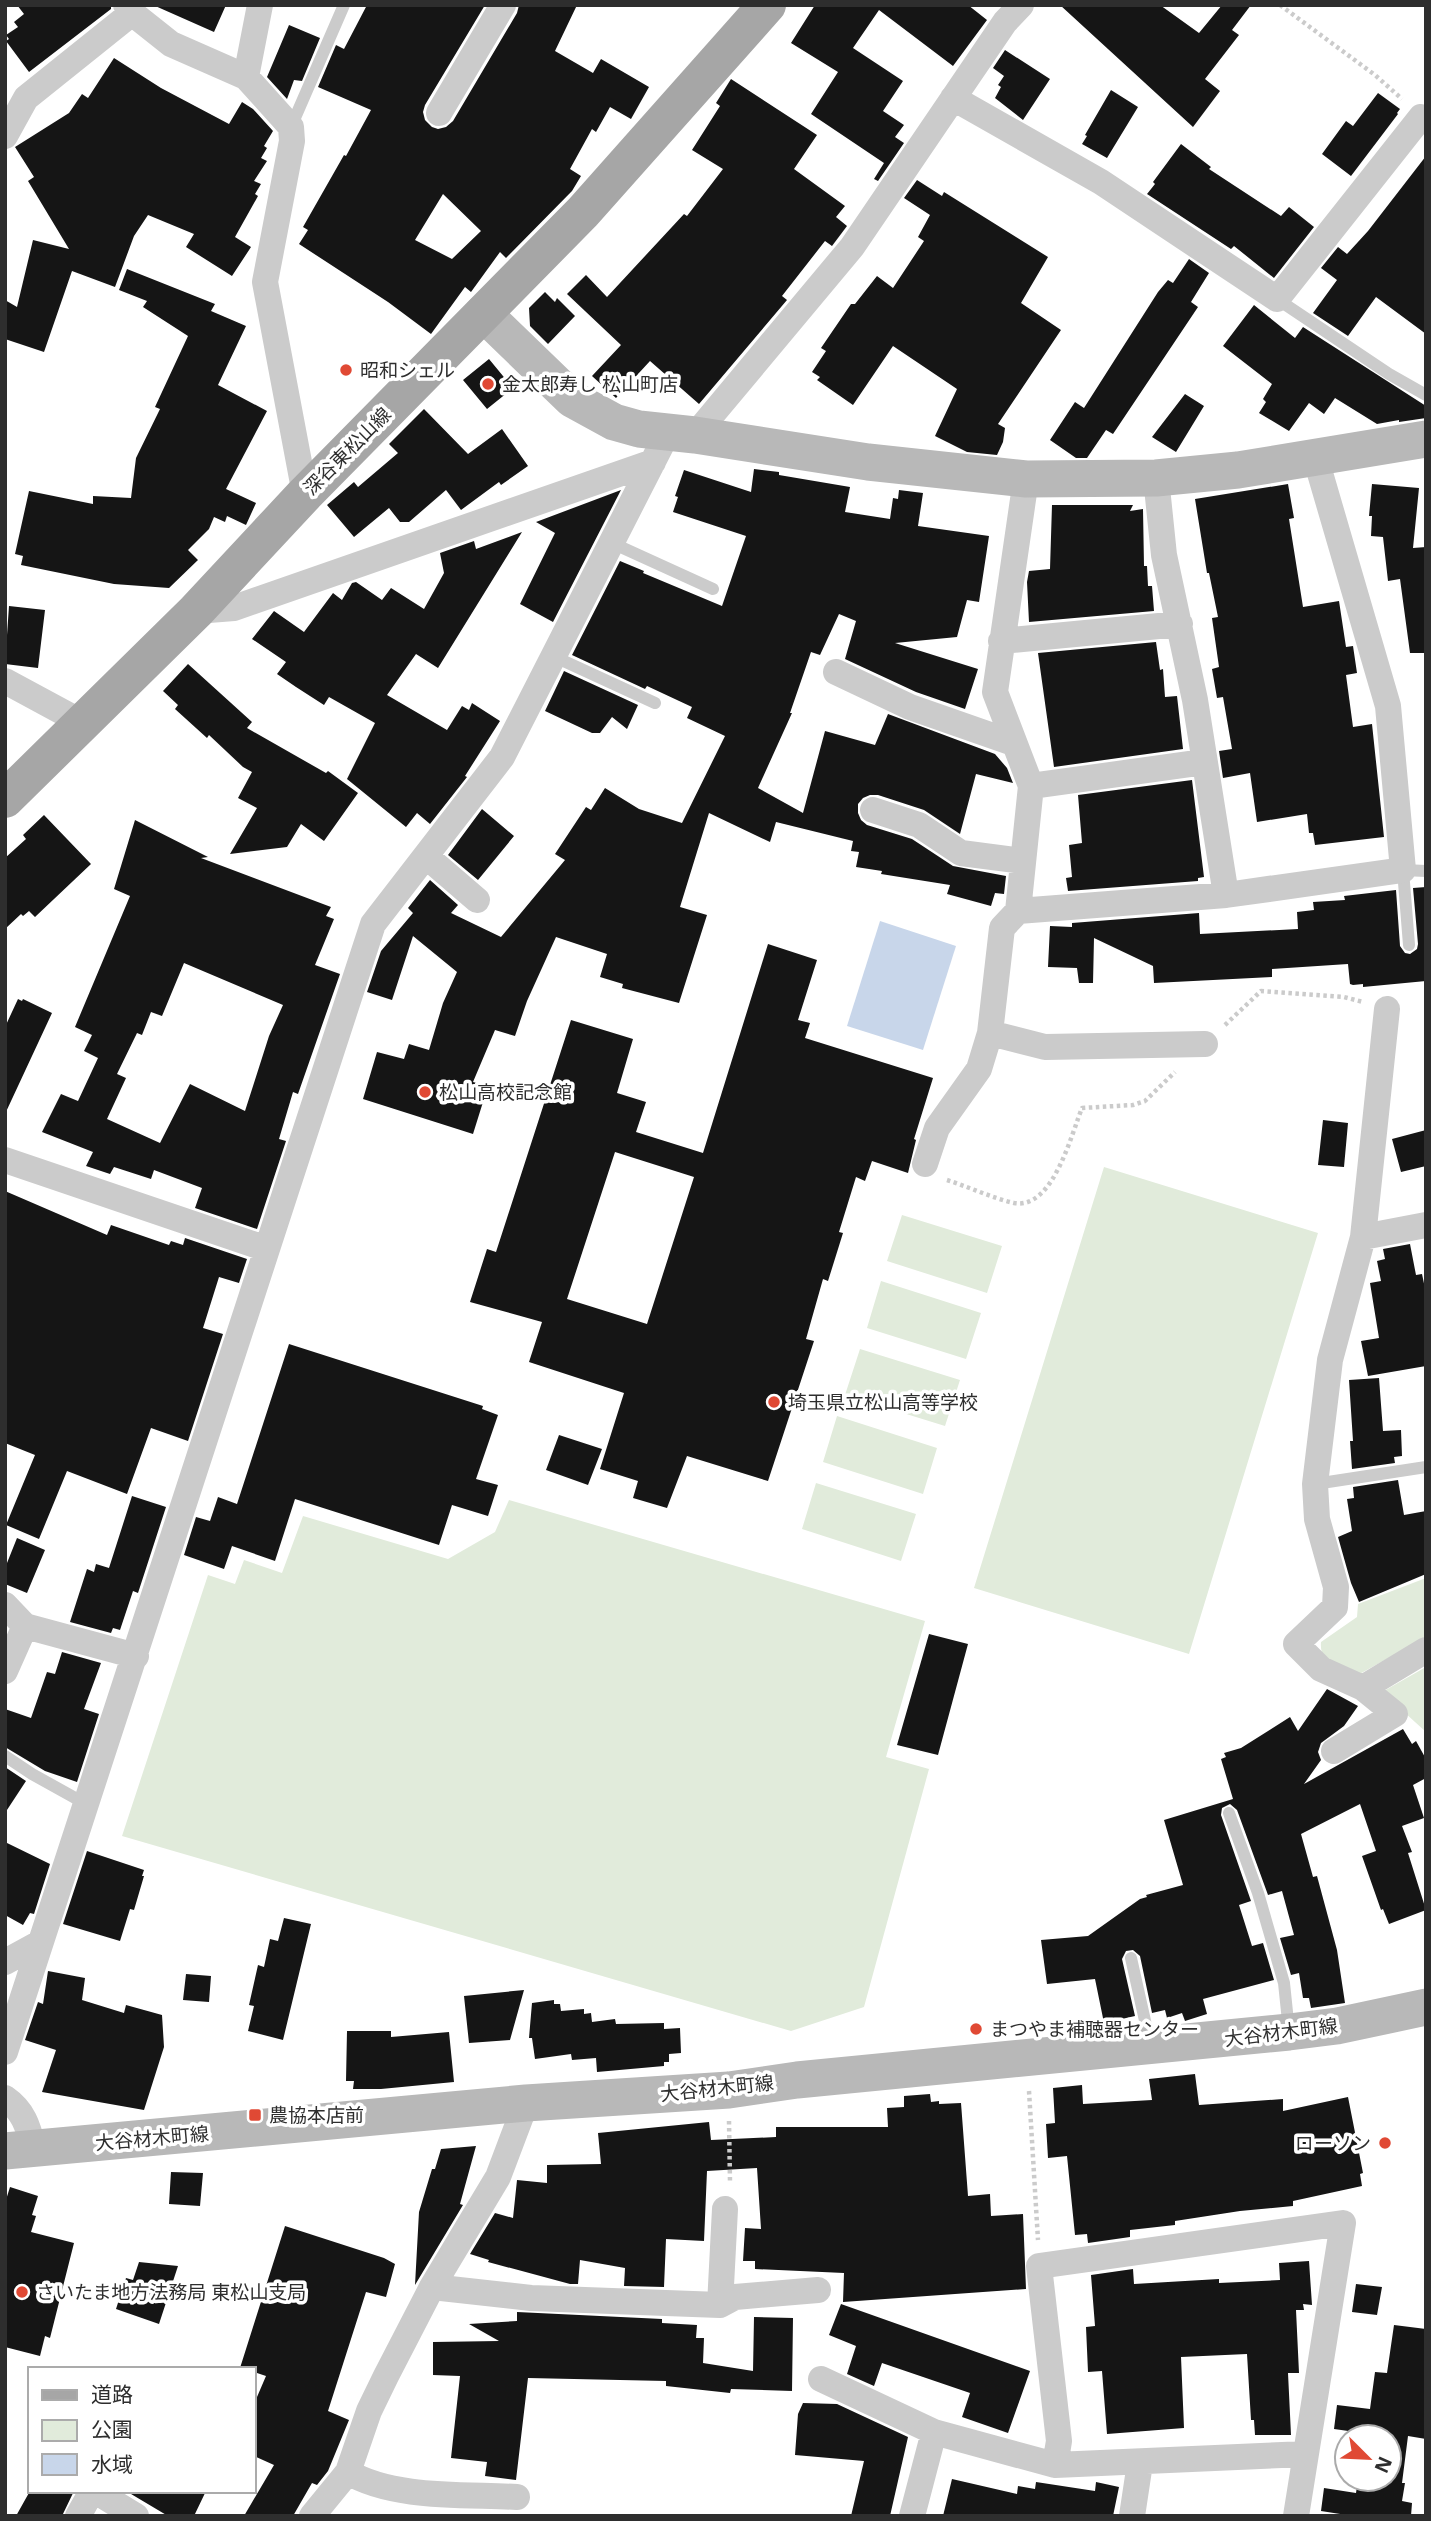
<svg xmlns="http://www.w3.org/2000/svg" width="1431" height="2521" viewBox="0 0 1431 2521" font-family="'Noto Sans','Noto Sans JP',sans-serif">
	<style>
		.green { fill: #e1ebdb }
		.water { fill: #c8d6ea }
		.building { fill: #151515; fill-rule: evenodd }
		.lines { fill: none; stroke-linecap: round; stroke-linejoin: round }
		.path { stroke: #cbcbcb; stroke-width: 4.5; stroke-dasharray: 3.5 3.5; stroke-linecap: butt }
		.lane { stroke: #cbcbcb; stroke-width: 12 }
		.street { stroke: #cbcbcb; stroke-width: 26 }
		.secondary { stroke: #b8b8b8; stroke-width: 37 }
		.primary { stroke: #a6a6a6; stroke-width: 38 }
		.poi-dot { fill: #e04934; stroke: #fff; stroke-width: 2.5 }
		.labels { text-anchor: middle; stroke-width: 7; stroke-linejoin: round; paint-order: stroke }
		.poi-label { font-size: 19px; fill: #2e2e2e; stroke: #fff; text-anchor: start }
		.street-label { font-size: 19px; fill: #2e2e2e; stroke: #fff }
	</style>
	<rect width="100%" height="100%" fill="#fff"/>
	<!-- green -->
	<path class="green" d="M1104,1167L1318,1233L1189,1654L974,1588Z
		M902,1215L1002,1246L987,1293L887,1261Z
		M881,1281L981,1313L966,1359L867,1328Z
		M860,1349L960,1380L945,1426L845,1395Z
		M837,1416L937,1448L923,1494L823,1462Z
		M816,1483L916,1514L901,1561L802,1529Z
		M509,1500L925,1621L886,1757L929,1769L864,2007L791,2031L122,1836L208,1575L235,1584L244,1560L282,1573L303,1516L448,1559L495,1532Z
		M1426,1578V1637L1356,1676C1339,1668 1319,1664 1321,1642L1357,1617L1358,1604Z
		M1426,1667V1732L1382,1692Z"/>
	<!-- water -->
	<path class="water" d="M880,921L956,946L923,1050L847,1026Z"/>
	<!-- building -->
	<path class="building" d="M17,5H111V9L29,72L6,41L9,39L6,35L18,27L14,22L24,14Z
		M153,5H226L214,32Z
		M367,5H485L425,105L423,112L425,120L432,127L438,129L446,127L453,121L517,13L519,5H577L555,51L593,73L601,59L649,87L631,119L610,107L596,132L592,129L570,169L581,176L572,191L506,258L500,252L471,292L465,287L431,334L388,302L299,244L308,230L303,227L344,155L346,156L371,110L318,87L336,45L344,49ZM443,194L481,231L452,259L415,240Z
		M815,5H968L987,20L953,66L879,10L853,48L903,81L883,111L904,125L895,137L904,143L878,181L874,179L884,163L811,114L838,72L791,43Z
		M1060,5H1160L1199,33L1222,5H1251L1232,30L1239,35L1205,79L1220,91L1193,127Z
		M289,25L320,38L302,81L294,80L287,99L267,77Z
		M1005,50L1050,79L1023,120L995,98L1001,87L998,85L1004,76L993,68Z
		M114,58L161,88L229,124L242,102L253,109L273,131L264,146L267,148L261,158L267,161L254,181L261,184L255,194L258,196L235,237L251,247L232,276L186,247L194,234L148,215L134,236L115,287L72,271L44,352L5,339V300L17,307L33,240L69,249L28,181L34,177L15,147L69,113L82,94L88,98Z
		M731,79L817,135L794,169L845,206L836,217L847,226L832,246L825,241L782,296L787,300L699,404L650,361L616,398L592,376L621,345L567,294L586,275L607,297L684,214L687,216L723,169L692,150L720,106L716,103Z
		M1111,90L1138,107L1107,158L1082,144L1087,136L1085,135Z
		M1378,93L1400,109L1397,113L1398,114L1351,176L1322,154L1346,121L1353,126Z
		M1181,144L1211,167L1209,169L1281,216L1289,207L1314,227L1274,278L1234,246L1231,249L1147,194L1155,184L1153,182Z
		M1426,156V334L1376,297L1348,336L1313,313L1337,280L1321,268L1338,247L1347,254L1368,231Z
		M917,180L942,196L944,192L1048,257L1021,303L1061,330L998,424L1005,428L1003,442L997,455L967,452L935,436L957,389L893,346L853,405L817,380L820,377L812,372L826,351L821,348L851,304H855L877,276L893,288L924,241L918,237L930,215L904,198Z
		M1189,259L1209,273L1191,302L1198,307L1113,434L1106,430L1087,458H1076L1050,440L1075,402L1084,408L1158,292L1168,280L1173,283Z
		M127,269L215,304L211,311L246,326L218,385L267,411L226,489L256,503L246,525L227,516L225,522L214,517L209,529L188,550L198,560L169,588L114,584L21,565L23,556L15,554L29,491L93,504V496L131,498L136,458L160,409L155,407L188,336L143,307L147,301L119,290Z
		M545,292L555,302L557,298L575,316L548,344L530,326L529,308Z
		M1254,305L1295,338L1303,327L1426,406V418L1399,422V420L1377,424L1335,398L1324,414L1309,403L1289,431L1259,413L1266,402L1263,399L1272,384L1223,346Z
		M489,359L513,388L487,409L463,380Z
		M1185,394L1204,406L1176,452L1152,437Z
		M424,409L468,454L502,429L528,466L501,485L499,482L461,510L446,490L409,522H400L389,508L354,537L327,505L354,482L358,487L398,453L389,444Z
		M754,469L779,472V475L850,487L845,512L890,519L893,498L898,499L899,490L923,493L918,526L989,536L979,602L967,600L957,637L895,643L978,669L965,709L916,692L845,659L856,621L839,614L820,655L811,652L790,713H792L758,788L803,813L825,731L875,745L888,714L995,754L1007,768L1013,783L976,774L960,834L924,810L878,795H870L863,798L858,804V813L861,820L867,825L912,839L953,866L1006,876L1004,894L995,893L991,906L947,894L950,885L881,874L882,871L856,867L859,852L851,851L853,841L776,822L770,842L709,813L680,907L707,915L679,1003L622,988L623,984L600,977L607,954L556,937L527,1001L515,1036L495,1030L473,1082L488,1086L473,1134L363,1099L377,1052L404,1059L409,1044L429,1050L443,1003L457,972L413,936L392,1000L367,992L381,951L413,913L408,908L430,880L458,905L451,913L501,937L565,860L555,854L586,807L591,810L605,788L639,809L682,823L725,736L687,718L692,707L647,686L645,689L572,655L620,561L644,571L643,573L722,606L746,536L673,512L678,497L675,496L684,470L751,492Z
		M1288,484L1294,518L1289,519L1303,607L1339,601L1346,647L1353,646L1357,673L1346,675L1353,727L1372,724L1384,837L1315,845L1313,833H1309L1307,814L1257,822L1250,773L1223,778L1219,751L1232,749L1223,697L1217,698L1212,669L1219,667L1212,618L1218,617L1209,573H1207L1195,499Z
		M1372,484L1419,488L1413,548L1426,547V653H1410L1400,579L1388,581L1383,537L1371,536L1372,516H1369Z
		M621,490L553,622L520,604L555,533L536,522Z
		M1052,505H1133L1130,511L1143,509L1144,566H1147L1148,586H1152L1154,611L1029,622L1027,582L1029,571L1050,569Z
		M522,532L438,668L416,654L387,695L447,730L462,706L469,710L472,703L500,721L465,776L467,777L430,824L417,813L406,827L347,779L375,723L329,697L324,705L296,687L277,674L286,662L252,639L274,611L304,632L333,593L342,600L352,583L356,582L382,600L391,588L424,609L444,573L440,553L474,541L476,549Z
		M9,606L45,610L38,668L5,664Z
		M1156,642L1160,670L1163,669L1165,697L1177,696L1183,749L1054,767L1038,653Z
		M188,664L252,722L247,728L326,773L328,771L358,793L324,841L301,824L287,847L230,854L257,808L238,798L252,772L243,767L209,735L207,738L175,709L178,705L163,691Z
		M564,671L638,705L627,729L612,717L600,733H592L545,711Z
		M1192,780L1204,877L1198,878V881L1068,891L1066,878L1072,877L1069,845L1082,843L1078,795Z
		M482,809L514,836L478,880L448,855Z
		M44,815L91,864L35,917L29,911L23,916L21,914L5,929V858L26,839L23,835Z
		M135,820L208,857L201,858L331,907L326,916L334,919L315,965L340,974L298,1094L293,1092L279,1139L286,1141L257,1229L195,1208L202,1188L154,1170L151,1179L114,1167L110,1174L86,1166L93,1152L42,1132L61,1094L78,1101L98,1058L84,1051L92,1035L75,1027L130,896L114,889ZM184,963L283,1005L269,1036L245,1111L190,1084L160,1143L107,1119L126,1078L117,1074L137,1033L142,1035L151,1012L162,1016Z
		M1426,887V981L1363,987V984L1353,985L1350,984L1348,964L1272,969V977L1154,983L1153,966L1094,938L1093,983H1079L1077,968L1048,967L1050,926L1072,927V923L1199,913L1200,934L1298,929L1297,912L1314,910L1313,902L1345,900L1344,896L1396,890L1400,946L1405,953L1410,954L1417,949L1418,944L1413,888Z
		M768,944L817,960L798,1020L810,1023L805,1038L933,1078L914,1139L916,1140L908,1173L872,1161L865,1181L856,1177L839,1232L843,1233L828,1281L823,1279L806,1339L814,1341L768,1481L687,1456L667,1508L633,1498L638,1481L600,1469L624,1393L529,1362L542,1322L470,1302L487,1249L496,1252L571,1020L633,1039L617,1093L646,1102L636,1132L703,1153ZM615,1152L694,1177L647,1324L567,1299Z
		M18,999L22,1001L23,999L52,1013L5,1114V1027Z
		M1323,1120L1348,1123L1344,1167L1318,1165Z
		M1426,1130V1166L1401,1172L1392,1139Z
		M5,1191L107,1235L111,1225L169,1245L171,1241L183,1245L185,1238L247,1259L239,1283L219,1277L203,1328L223,1334L188,1441L151,1428L127,1494L67,1471L39,1539L6,1525L35,1455L5,1443Z
		M1410,1244L1416,1275L1422,1274L1426,1293V1366L1368,1376L1361,1341L1379,1338L1370,1283L1381,1281L1377,1261L1385,1259L1383,1249Z
		M289,1344L483,1406L482,1409L498,1415L476,1479L498,1485L488,1516L452,1505L439,1545L295,1499L275,1561L232,1546L224,1569L184,1555L196,1517L210,1521L218,1497L237,1504Z
		M1379,1378L1383,1431L1401,1430L1402,1456L1394,1457L1395,1463L1352,1469L1350,1441H1353L1349,1380Z
		M559,1435L602,1449L588,1485L546,1470Z
		M1398,1480L1404,1515L1426,1511V1574L1359,1602L1351,1583L1338,1537L1352,1531L1347,1499L1354,1498L1353,1487Z
		M132,1496L166,1507L138,1593L133,1591L120,1630L113,1628L111,1633L70,1622L87,1569L94,1572L96,1564L109,1568Z
		M17,1538L45,1550L27,1593L5,1584V1568Z
		M929,1634L968,1644L938,1755L897,1745Z
		M62,1652L101,1663L84,1709L99,1714L77,1782L45,1771L5,1747V1709L31,1718L47,1672L55,1674Z
		M1327,1689L1358,1706L1344,1726L1321,1743L1318,1752L1321,1760L1304,1784L1403,1729L1412,1744L1416,1741L1426,1759V1778L1413,1785L1424,1818L1402,1826L1412,1852L1408,1853L1426,1910L1389,1924L1383,1909L1381,1910L1362,1856L1376,1851L1360,1804L1301,1834L1313,1877L1317,1876L1337,1950L1345,2003L1311,2008L1309,1998H1303L1299,1973L1291,1975L1280,1938L1294,1935L1282,1891L1268,1895L1237,1810L1230,1804L1222,1808L1221,1815L1251,1901L1239,1905L1252,1946L1263,1943L1274,1980L1203,1999L1207,2014L1185,2021L1182,2013L1167,2018L1165,2010L1152,2013L1140,1956L1133,1950L1126,1951L1122,1959L1135,2016L1104,2023L1095,1979L1047,1984L1041,1940L1088,1936L1140,1899L1147,1897L1146,1895L1183,1885L1164,1820L1233,1799L1221,1759L1226,1757L1224,1753L1241,1748L1290,1717L1298,1731Z
		M5,1767L26,1781L5,1813Z
		M5,1842L50,1864L34,1914L30,1913L23,1925L5,1915Z
		M87,1851L144,1870L142,1876H144L134,1910L130,1909L120,1941L63,1924Z
		M284,1918L311,1924L283,2040L248,2031L254,2006L249,2005L258,1965L264,1967L270,1939L278,1941Z
		M48,1971L85,1978L82,2000L124,2013L126,2005L162,2015L164,2047L144,2110L42,2092L56,2050L25,2040L38,2002L43,2004Z
		M186,1974L211,1976L209,2002L183,2000Z
		M524,1990L510,2040L469,2043L464,1996Z
		M554,2000V2004H560L561,2011L584,2009V2014L591,2013L592,2022L615,2019L616,2024L664,2023V2029L680,2028L681,2053L669,2054V2062H664V2066L597,2072L596,2058L572,2060L571,2054L535,2059L532,2038H529L532,2003Z
		M347,2031H391V2037L449,2032L454,2082L381,2089H353L354,2081H346Z
		M1195,2074L1199,2105L1283,2099V2111L1348,2097L1363,2173L1360,2174L1362,2186L1293,2201V2206L1240,2211L1175,2221V2225L1130,2230V2237L1088,2243L1087,2234L1075,2235L1067,2156L1048,2158L1046,2124L1055,2123L1053,2088L1082,2085L1083,2104L1152,2100L1149,2079Z
		M930,2094L931,2102L939,2101V2104L961,2103L968,2196L990,2194L991,2216L1023,2214L1026,2289L843,2302L844,2273L755,2269V2261H743L745,2228L761,2229L757,2168L707,2171L704,2241L666,2239L664,2287L624,2286L625,2268L580,2260L578,2284H570L488,2262L489,2260L470,2254L495,2213L513,2218L517,2180L547,2183V2165L601,2164L598,2133L709,2122L711,2140L776,2137V2127H888L887,2108L904,2107V2096Z
		M476,2146L460,2204L463,2205L415,2285L419,2212L432,2169H435L441,2149Z
		M171,2172L203,2173L200,2206L169,2204Z
		M10,2187L38,2196L32,2215L36,2216L31,2232L74,2243L50,2338L45,2336L40,2356L5,2347V2203Z
		M285,2226L384,2258L395,2264L386,2297L366,2292L328,2411L349,2420L328,2471L317,2485L312,2483L293,2516H244L274,2465L254,2456V2404L266,2376L254,2372V2369L240,2368Z
		M1309,2261L1312,2305L1303,2304L1304,2310H1296L1299,2373H1288L1291,2435H1255L1254,2420H1251L1247,2354L1181,2357L1184,2428L1107,2434L1102,2371L1088,2372L1086,2327L1095,2326L1091,2275L1133,2269L1134,2284L1219,2279V2283L1280,2280L1279,2263Z
		M139,2262L178,2266L159,2324L116,2309L126,2278L133,2280Z
		M1356,2284L1382,2287L1377,2315L1352,2312Z
		M841,2304L1030,2371L1008,2433L962,2417L970,2393L882,2363L874,2386L847,2374L856,2346L829,2335Z
		M517,2312L662,2319V2323L697,2325L696,2338H704L703,2363L753,2371L754,2317L793,2318L792,2391L731,2389L730,2393L666,2386V2381L528,2378L516,2480L485,2476L487,2462L451,2458L460,2376L433,2375V2342L499,2341L469,2324L517,2321Z
		M1394,2325L1426,2329V2439L1408,2436L1402,2483H1405L1402,2501L1412,2503L1411,2516H1353L1321,2511L1324,2488L1356,2493L1358,2479H1389V2437H1369L1370,2434L1334,2429L1337,2405L1370,2409L1375,2372L1387,2373Z
		M803,2403L837,2404L908,2437L890,2516H851L864,2461L795,2455L798,2414Z
		M952,2479L1017,2494L1018,2486L1035,2489L1036,2482L1095,2491L1096,2482L1119,2487L1113,2516H943Z
		M30,2491H74L62,2516H16Z
		M126,2491H206L194,2516H168Z"/>
	<g class="lines">
		<!-- path -->
		<path class="path" d="M1280,5L1375,75L1402,99
			M1225,1025L1261,991L1344,997L1363,1002
			M947,1180C969,1187 992,1198 1014,1203C1053,1210 1071,1135 1082,1108L1133,1105L1145,1101L1175,1072
			M1029,2091L1038,2240
			M729,2121L730,2182"/>
		<!-- lane -->
		<path class="lane" d="M291,127L344,5
			M1277,299L1389,374L1426,395
			M612,543L713,589
			M555,657L655,703
			M1409,945L1403,870L1426,871
			M1315,1484L1426,1467
			M5,1756L32,1774L86,1804
			M1229,1813L1258,1893L1284,1983L1289,2031
			M1131,1958L1150,2043"/>
		<!-- street -->
		<path class="street" d="M126,5L132,13L171,44L246,77L291,127L292,141L265,282L305,494
			M246,77L260,5
			M953,98L1101,182L1277,299L1421,117
			M439,113L503,5
			M5,136L26,98L132,13
			M695,435L852,247L1005,22L1021,5
			M1156,478L1164,555L1195,700L1226,895
			M1026,479L995,692L1031,786L1018,911L1226,895L1403,870L1388,706L1315,456
			M196,611L234,608L653,462
			M1001,641L1180,624
			M836,672L910,707L1013,743
			M5,681L81,722
			M1031,786L1204,762
			M873,810L919,825L961,853L1022,861
			M427,857L477,900
			M1387,1009L1363,1237L1330,1360L1315,1484L1317,1519L1336,1587L1335,1607L1296,1644L1321,1669L1363,1688L1426,1650
			M990,1033L1045,1047L1205,1044
			M5,1160L267,1249
			M925,1164L937,1128L979,1069L990,1033L1002,928L1018,911
			M1363,1237L1426,1225
			M5,1605L25,1626L136,1656
			M5,1671L25,1626
			M1334,1751L1395,1714L1363,1688
			M5,1962L40,1943
			M5,2052L373,924L502,757L668,432
			M5,2098C24,2111 28,2127 34,2149
			M432,2287L531,2298L720,2305L725,2209
			M720,2305L735,2297L818,2290
			M821,2379L934,2432L1055,2465L1306,2454
			M1055,2465L1059,2441L1039,2266L1343,2223L1296,2516
			M348,2472C392,2499 466,2494 517,2497
			M95,2491L136,2516
			M78,2516L92,2491
			M312,2516L348,2472L369,2411L386,2376L432,2287L498,2177L526,2103
			M912,2516L934,2432
			M1132,2516L1140,2463"/>
		<!-- secondary -->
		<path class="secondary" d="M483,313L572,399L614,422L639,429L695,435L868,462L1026,479L1156,478L1238,470L1426,439
			M5,2151L526,2103L729,2090L797,2080L1289,2032L1337,2026L1426,2007"/>
		<!-- primary -->
		<path class="primary" d="M5,799L196,611L305,494L583,212L767,5"/>
	</g>
	<!-- markers -->
	<g class="poi-dot">
		<circle cx="346" cy="370" r="7"/>
		<circle cx="488" cy="384" r="7"/>
		<circle cx="425" cy="1092" r="7"/>
		<circle cx="774" cy="1402" r="7"/>
		<circle cx="976" cy="2029" r="7"/>
		<rect x="248" y="2108" width="14" height="14" rx="3.5"/>
		<circle cx="1385" cy="2143" r="7"/>
		<circle cx="22" cy="2292" r="7"/>
	</g>
	<g class="labels">
		<!-- poi labels -->
		<g class="poi-label">
			<text x="360" y="377">昭和シェル</text>
			<text x="502" y="391">金太郎寿し 松山町店</text>
			<text x="439" y="1099">松山高校記念館</text>
			<text x="788" y="1409">埼玉県立松山高等学校</text>
			<text x="990" y="2036">まつやま補聴器センター</text>
			<text x="269" y="2122">農協本店前</text>
			<text x="1371" y="2150" text-anchor="end">ローソン</text>
			<text x="36" y="2299">さいたま地方法務局 東松山支局</text>
		</g>
		<!-- street labels -->
		<g class="street-label">
			<text transform="translate(347 451) rotate(-45)" y="7">深谷東松山線</text>
			<text transform="translate(1281 2032) rotate(-7)" y="7">大谷材木町線</text>
			<text transform="translate(717 2088) rotate(-6)" y="7">大谷材木町線</text>
			<text transform="translate(152 2138) rotate(-5)" y="7">大谷材木町線</text>
		</g>
	</g>
	<!-- border -->
	<rect width="1431" height="2521" fill="none" stroke="#2e2e2e" stroke-width="14"/>
	<!-- legend -->
	<rect x="28" y="2367" width="228" height="126" fill="#ffffff" stroke="#ababab" stroke-width="2"/>
	<rect x="42" y="2390" width="35" height="10" fill="#a6a6a6" stroke="#ababab" stroke-width="2"/>
	<text x="91" y="2402" font-size="21" fill="#2e2e2e">道路</text>
	<rect x="42" y="2420" width="35" height="21" fill="#e1ebdb" stroke="#ababab" stroke-width="2"/>
	<text x="91" y="2437" font-size="21" fill="#2e2e2e">公園</text>
	<rect x="42" y="2454" width="35" height="21" fill="#c8d6ea" stroke="#ababab" stroke-width="2"/>
	<text x="91" y="2472" font-size="21" fill="#2e2e2e">水域</text>
	<!-- north arrow -->
	<g transform="translate(1368 2458) rotate(114)"><circle r="33" fill="#ffffff" stroke="#ababab" stroke-width="2"/>
	<path d="M0-5L12 26L0 18L-12 26Z" fill="#e04934"/>
	<text y="-10" font-size="19" font-weight="bold" text-anchor="middle" fill="#2e2e2e">N</text>
	</g>
</svg>
